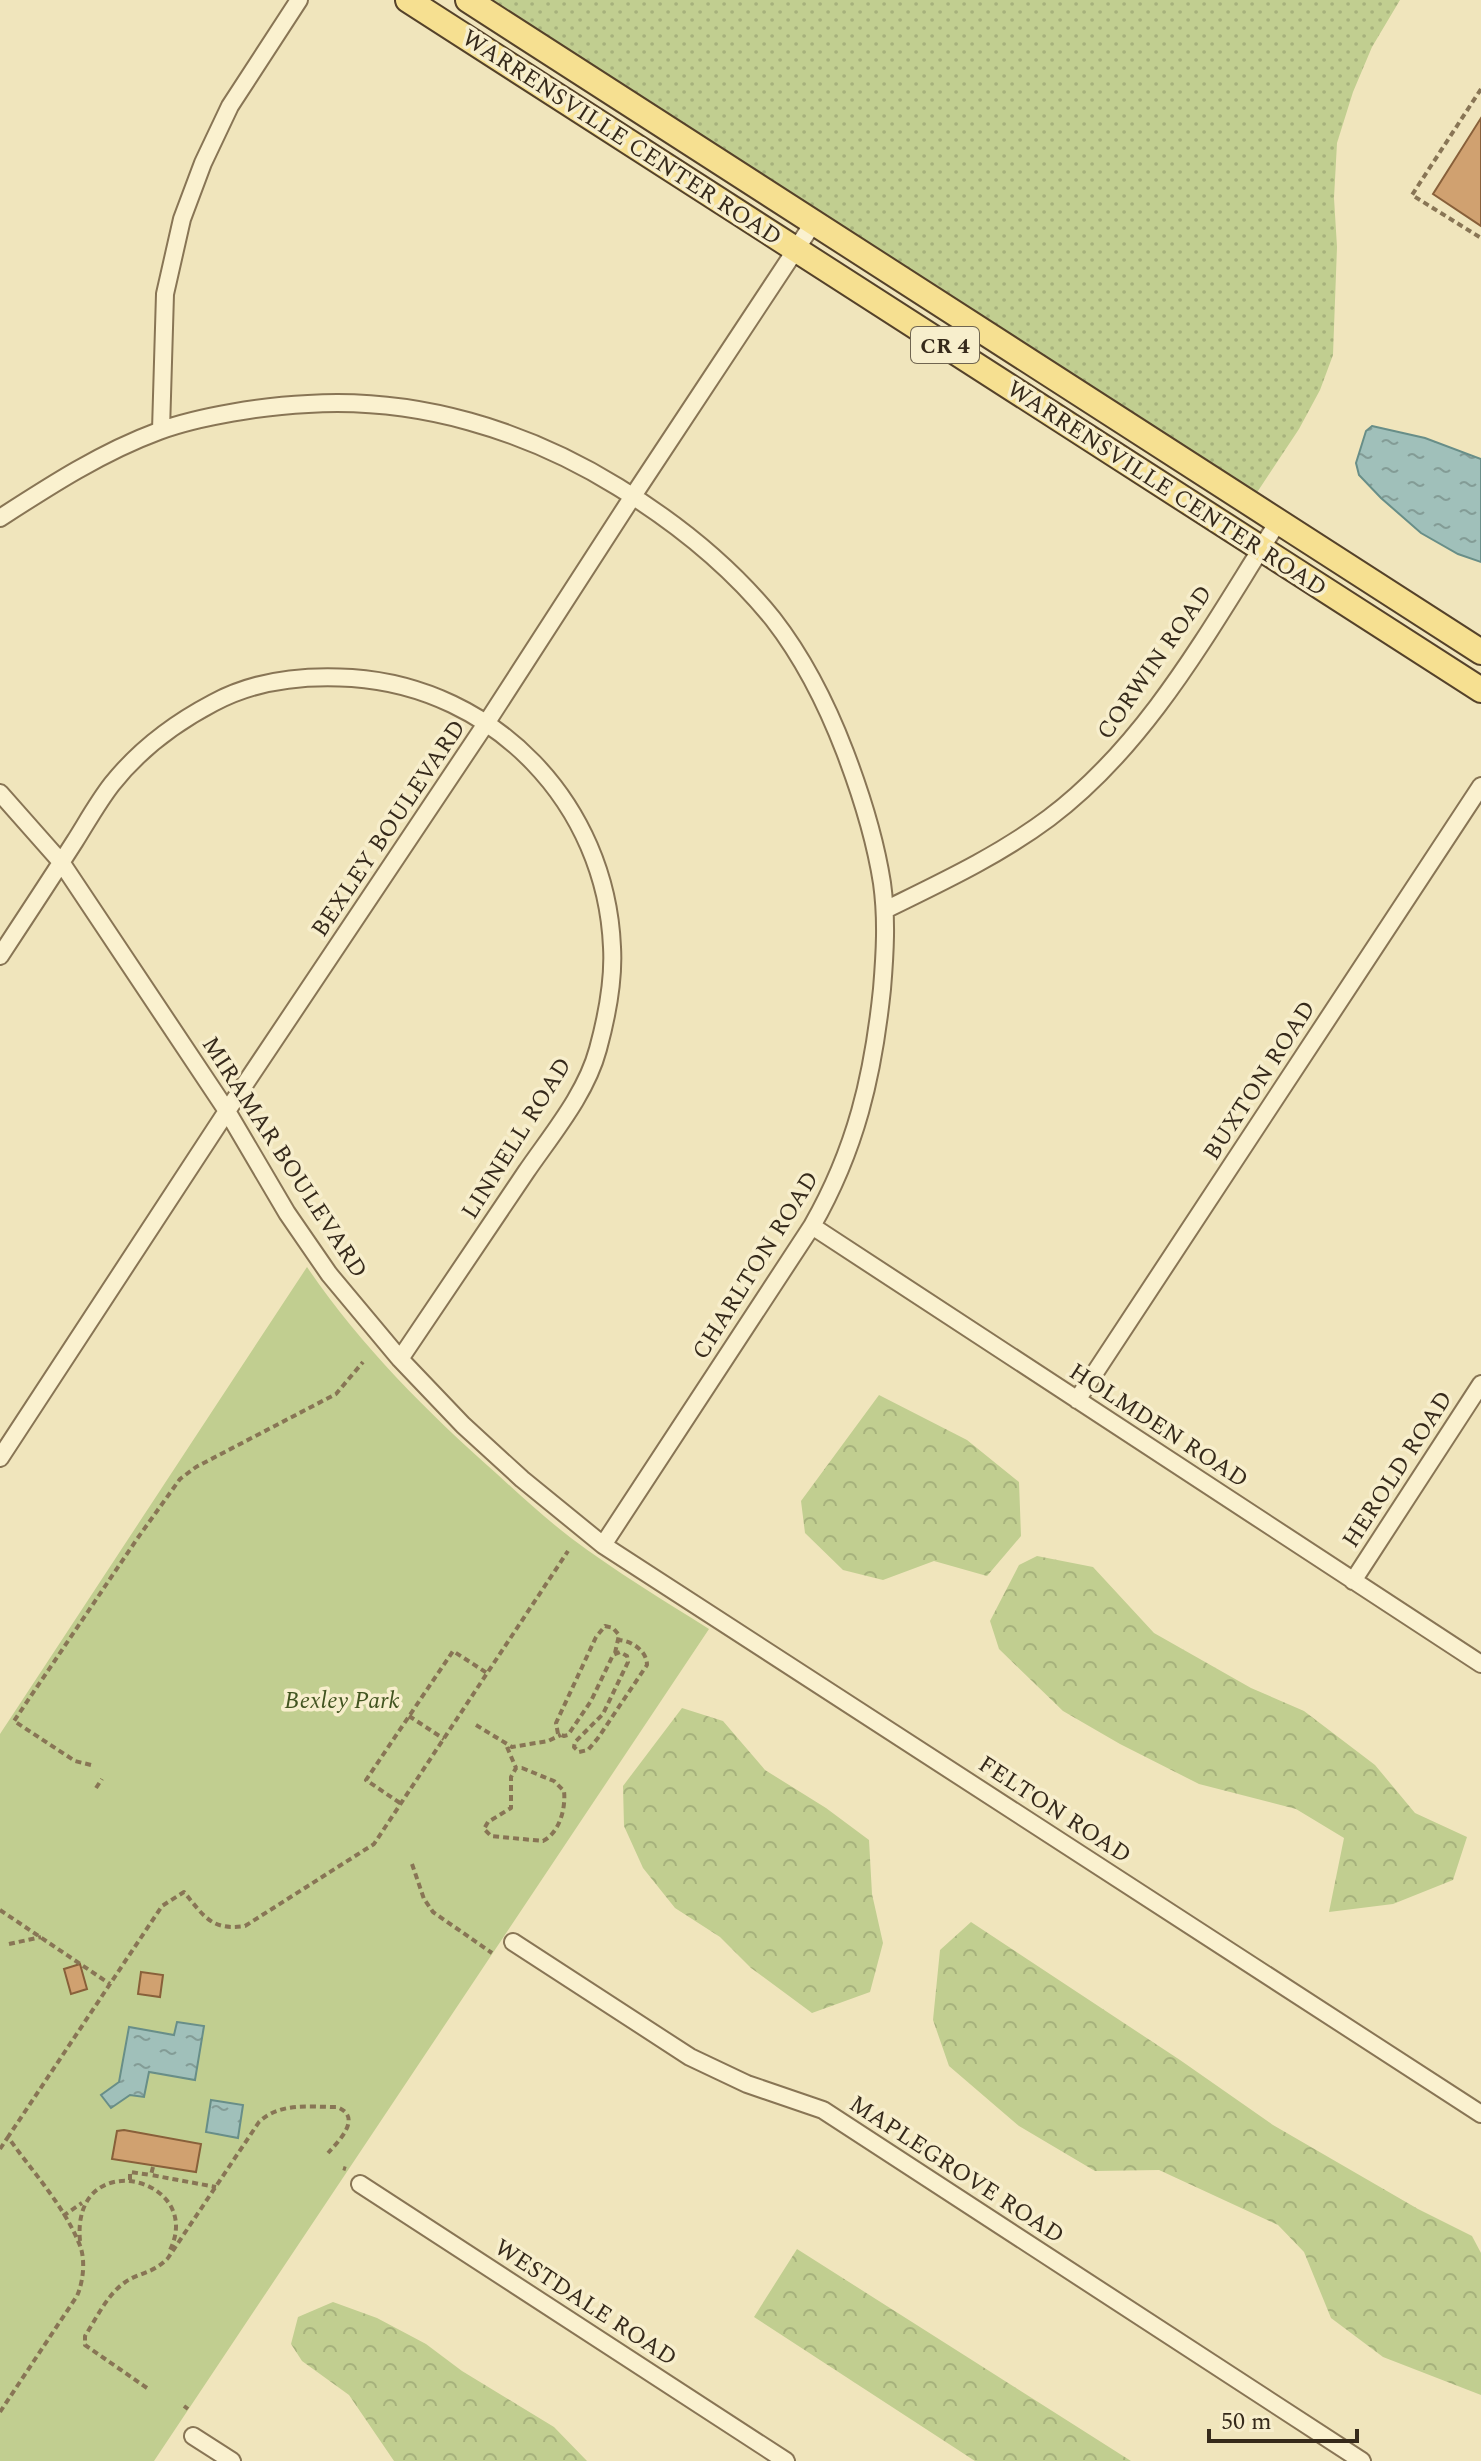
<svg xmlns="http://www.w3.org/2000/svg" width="1481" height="2461" viewBox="0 0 1481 2461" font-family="Spectral,serif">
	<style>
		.grass { fill: url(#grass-dots) }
		.forest { fill: url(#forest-crowns) }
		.green { fill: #c1ce90 }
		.water { fill: url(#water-ripples); stroke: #688e88; stroke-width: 2 }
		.building { fill: #d0a170; stroke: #88603a; stroke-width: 2 }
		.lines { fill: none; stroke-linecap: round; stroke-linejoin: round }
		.street-casing { stroke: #887555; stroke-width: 20 }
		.primary-casing { stroke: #55422a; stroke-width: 28 }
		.path { stroke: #887555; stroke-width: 4; stroke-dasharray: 6 4; stroke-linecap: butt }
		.street { stroke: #faf1cf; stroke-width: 16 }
		.primary { stroke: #f6e091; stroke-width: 24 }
		.labels { text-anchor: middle; stroke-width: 7; stroke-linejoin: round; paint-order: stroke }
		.shield { fill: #f7eecc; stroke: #706550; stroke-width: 2 }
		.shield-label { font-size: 22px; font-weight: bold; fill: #362a1b }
		.street-label { font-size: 24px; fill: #362a1b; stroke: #f7eecc }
		.park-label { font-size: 24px; font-style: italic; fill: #425420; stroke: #f7eecc }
	</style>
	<defs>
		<pattern id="grass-dots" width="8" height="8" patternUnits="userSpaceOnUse" patternTransform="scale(2)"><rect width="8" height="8" fill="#c1ce90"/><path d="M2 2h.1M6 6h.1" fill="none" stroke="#a6b17c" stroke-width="1.8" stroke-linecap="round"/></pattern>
		<pattern id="forest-crowns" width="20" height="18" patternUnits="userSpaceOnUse" patternTransform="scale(2)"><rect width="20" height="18" fill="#c1ce90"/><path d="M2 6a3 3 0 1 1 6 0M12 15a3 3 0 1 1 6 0" fill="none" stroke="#a6b17c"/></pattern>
		<pattern id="water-ripples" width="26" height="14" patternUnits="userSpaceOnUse" patternTransform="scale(2)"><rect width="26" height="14" fill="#a0c0ba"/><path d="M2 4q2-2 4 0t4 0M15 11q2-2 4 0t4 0" fill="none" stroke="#839c96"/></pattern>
	</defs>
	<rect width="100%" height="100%" fill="#f0e5bc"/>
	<!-- grass -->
	<path class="grass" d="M468,0H1400L1372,47L1353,92L1337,143L1334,198L1337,247L1333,355L1320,390L1299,429L1250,503Z"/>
	<!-- forest -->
	<path class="forest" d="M879,1395L967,1440L1019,1482L1021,1536L987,1576L934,1561L883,1580L843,1570L805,1533L801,1501Z
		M1037,1556L1093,1567L1154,1633L1251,1688L1304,1711L1375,1765L1415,1813L1467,1837L1453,1880L1393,1904L1329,1912L1344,1838L1296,1809L1199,1784L1120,1744L1063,1711L999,1649L990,1621L1019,1565Z
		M682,1708L723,1721L765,1770L826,1808L869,1840L872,1894L883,1943L870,1992L812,2013L751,1968L720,1937L675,1908L643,1868L624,1826L623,1786Z
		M971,1922L1180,2060L1273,2125L1418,2209L1472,2236L1481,2253V2395L1383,2357L1331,2318L1304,2252L1278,2225L1159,2170L1095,2171L1019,2126L949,2066L933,2020L940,1950Z
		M797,2249L1131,2461H975L754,2317Z
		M333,2302L377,2318L426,2344L462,2371L554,2427L587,2461H394L349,2395L302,2361L291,2344L298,2317Z"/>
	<!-- green -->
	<path class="green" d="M307,1267C360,1345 426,1411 497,1474C521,1496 545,1518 571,1538C615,1571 663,1600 709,1629L154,2461H0V1734Z"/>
	<!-- water -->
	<path class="water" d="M1372,426L1425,438L1481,459V562L1458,554L1421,533L1381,498L1359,475L1356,463L1366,431Z
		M177,2022L204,2026L195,2080L149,2072L144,2097L130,2095L111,2108L101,2095L119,2082L129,2027L174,2035Z
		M211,2100L243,2105L238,2138L206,2132Z"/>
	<!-- building -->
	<path class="building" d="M1481,118V226L1433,194Z
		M80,1964L87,1989L71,1994L64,1969Z
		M141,1972L163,1975L160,1997L138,1994Z
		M124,2130L201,2144L196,2172L112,2159L117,2131Z"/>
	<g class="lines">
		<defs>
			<path id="street" d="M161,430L165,294L182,219L203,163L230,106L299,0
				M0,518C51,485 102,452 159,431C200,416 264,406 308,404C417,397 526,430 618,487C675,522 731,567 773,619C804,659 827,705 845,752C861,794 875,838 882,883C887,919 885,953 882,989C873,1076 856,1149 812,1226L603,1545
				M0,793L61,862L227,1111L287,1213L329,1274L400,1359L463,1425L522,1479L603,1545L1481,2114
				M885,910C942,882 998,856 1049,818C1150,742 1211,626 1278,522
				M0,956C25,918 50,880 75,841C87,822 98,802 112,784C139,750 175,723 213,703C255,680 305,675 352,678C495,688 606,804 612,947C614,981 607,1016 598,1049C586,1094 552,1134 526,1172C484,1235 442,1297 400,1359
				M812,1226L1481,1664
				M1077,1400L1481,786
				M0,1458L227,1111L487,722L633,496L814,222
				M1353,1581L1481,1384
				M513,1942L690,2057L747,2084L823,2110L1362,2461
				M360,2184L786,2461
				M193,2436L232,2461"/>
			<path id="primary" d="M408,0L1481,690
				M468,0L1481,652"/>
		</defs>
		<!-- street casing -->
		<use href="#street" class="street-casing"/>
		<!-- primary casing -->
		<use href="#primary" class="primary-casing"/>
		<!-- path -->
		<path class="path" d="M1481,89L1412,195L1481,238
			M615,1653L619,1635L613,1628L605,1626L596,1637L556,1723L558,1734L564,1736L568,1735L591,1701L613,1655L620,1652L627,1656L628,1662L603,1714L575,1742L574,1747L579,1752L588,1750L598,1738L647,1665C647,1651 632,1641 619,1640
			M409,1716L444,1739
			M476,1725L512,1747L548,1741L561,1735
			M507,1747L516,1768
			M91,1765L75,1761L14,1721L137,1539L180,1479L196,1467L336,1394L363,1362
			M522,1768L554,1781L564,1791C566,1809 559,1833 543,1841L491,1836L484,1829L488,1822L511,1808V1777L516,1768Z
			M96,1788L102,1779
			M400,1803L366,1780L453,1651L487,1673
			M412,1864L424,1899L433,1912L492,1953
			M0,1910L110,1984
			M9,1944L41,1937
			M0,2149L8,2137
			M153,2167L151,2175L216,2187
			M343,2168L346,2169
			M130,2180V2172L151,2175
			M63,2216L82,2203
			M80,2241C71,2143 208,2178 169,2252
			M147,2388L85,2345V2336C96,2319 107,2295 124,2283C139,2272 153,2274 168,2258L259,2122C280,2102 309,2107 337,2107C363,2117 339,2141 328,2153
			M184,2406L188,2409
			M0,2412L77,2296C84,2280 86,2256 78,2241C62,2203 31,2170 8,2137L162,1906L184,1892C204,1916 211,1931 245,1926L374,1844L568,1551"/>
		<!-- street -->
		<use href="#street" class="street"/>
		<!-- primary -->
		<use href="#primary" class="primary"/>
	</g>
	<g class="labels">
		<!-- shield labels -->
		<rect class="shield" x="911" y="327" width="68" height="36" rx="6"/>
		<g class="shield-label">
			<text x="945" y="353">CR 4</text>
		</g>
		<!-- street labels -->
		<g class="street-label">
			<text transform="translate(622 137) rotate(33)" y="8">WARRENSVILLE CENTER ROAD</text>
			<text transform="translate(1167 488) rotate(33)" y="8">WARRENSVILLE CENTER ROAD</text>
			<text transform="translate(1154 662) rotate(-55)" y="8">CORWIN ROAD</text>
			<text transform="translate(388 828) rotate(-56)" y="8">BEXLEY BOULEVARD</text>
			<text transform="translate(1259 1080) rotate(-57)" y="8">BUXTON ROAD</text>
			<text transform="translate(516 1138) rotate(-58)" y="8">LINNELL ROAD</text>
			<text transform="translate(285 1157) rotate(57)" y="8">MIRAMAR BOULEVARD</text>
			<text transform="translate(755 1265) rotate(-58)" y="8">CHARLTON ROAD</text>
			<text transform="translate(1159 1425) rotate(33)" y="8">HOLMDEN ROAD</text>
			<text transform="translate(1397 1469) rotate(-57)" y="8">HEROLD ROAD</text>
			<text transform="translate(1055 1809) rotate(33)" y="8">FELTON ROAD</text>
			<text transform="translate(957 2169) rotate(33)" y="8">MAPLEGROVE ROAD</text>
			<text transform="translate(586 2302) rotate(33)" y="8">WESTDALE ROAD</text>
		</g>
		<!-- park labels -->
		<g class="park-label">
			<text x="342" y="1708">Bexley Park</text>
		</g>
	</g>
	<!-- scale -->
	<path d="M1209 2429v12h148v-12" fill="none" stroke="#362a1b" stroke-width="4"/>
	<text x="1221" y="2429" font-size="24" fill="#362a1b" stroke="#f7eecc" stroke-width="6" paint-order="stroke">50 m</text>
</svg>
